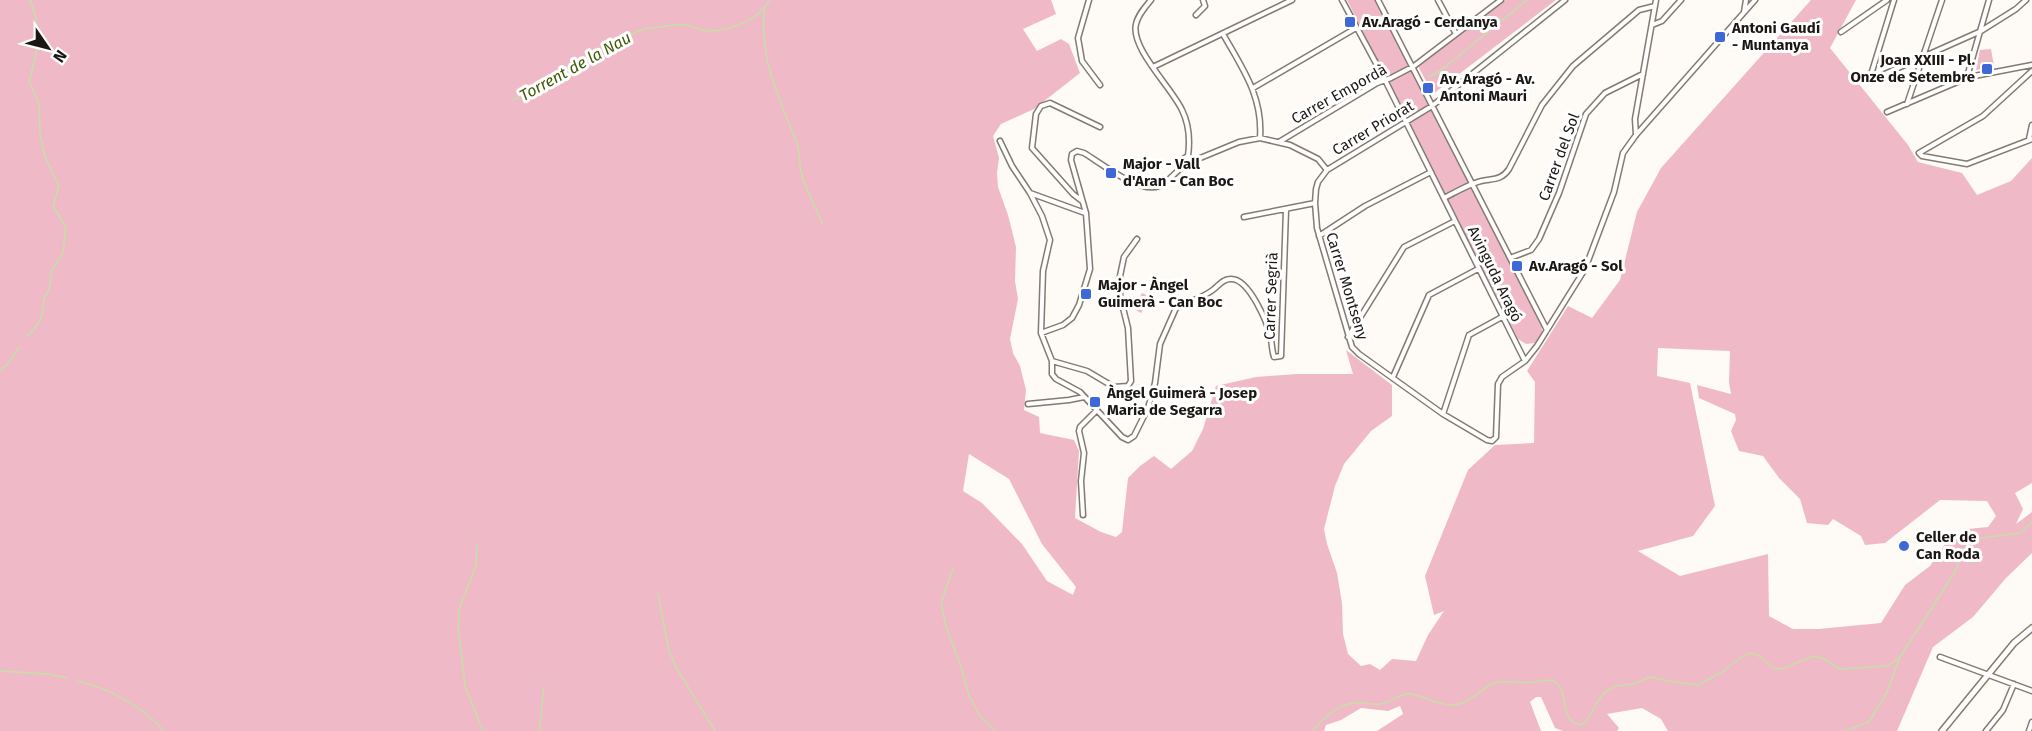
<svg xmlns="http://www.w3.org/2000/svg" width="2032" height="731" viewBox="0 0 2032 731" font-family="'Fira Sans',sans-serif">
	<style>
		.green { fill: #f0b9c8; fill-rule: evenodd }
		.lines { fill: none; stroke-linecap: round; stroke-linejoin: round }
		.stream { stroke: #c5dfa7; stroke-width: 1.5 }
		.minor-casing { stroke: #837a71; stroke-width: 7 }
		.tertiary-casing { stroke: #837a71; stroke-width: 8 }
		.minor { stroke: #fff; stroke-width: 4 }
		.tertiary { stroke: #fff; stroke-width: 5 }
		.poi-dot { fill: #3e67d8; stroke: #fff; stroke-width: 2 }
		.labels { text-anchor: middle; stroke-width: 6; stroke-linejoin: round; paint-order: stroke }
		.poi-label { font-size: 15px; font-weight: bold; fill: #1b1714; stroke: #fff; text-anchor: start }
		.street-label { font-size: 15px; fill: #1b1714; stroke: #fff }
		.water-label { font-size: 16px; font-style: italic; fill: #3e5a05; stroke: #fff }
	</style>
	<rect width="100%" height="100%" fill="#fefaf6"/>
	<!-- green -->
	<path class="green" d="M0,0H1051L1056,14L1023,29L1037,51L1061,39L1069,44L1080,73L1034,109L1001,124L993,136L999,158L997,173L998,187L1008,215L1016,247L1015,281L1018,299L1010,339L1013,353L1020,366L1026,390L1024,410L1039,417L1040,433L1074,440L1079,451L1075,518L1101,532L1116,537L1122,532L1128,478L1140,466L1154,456L1171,469L1192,451L1203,429L1216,386L1256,377L1297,374H1353L1346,350L1392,385V416L1371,431L1344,464L1335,486L1324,529L1327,544L1337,573L1342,603L1343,634L1348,654L1361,666L1370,664L1380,670L1392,659L1416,661L1428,635L1444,611L1434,615L1425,576L1468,470L1495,445L1534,443L1535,382L1527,371L1568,306L1592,318L1620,280L1637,212L1661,168L1811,0H1856L1830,48L1908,145L1918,162L1962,173L1977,195L2011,181L2032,158V483L2015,493L2023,509L2016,524L2032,512V553L2006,578L1973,617L1933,647L1897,731H1668L1661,719L1642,708L1607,714L1619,728L1617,731H1563L1555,728L1541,697H1536L1530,702L1541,731H1377L1403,714L1400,706L1388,711L1361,708L1341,720L1326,725L1324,731H0ZM1658,348L1730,351L1729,382L1731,394L1697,385L1699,398L1735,414L1736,420L1731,431L1739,451L1763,456L1779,478L1800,499L1807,523L1828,525L1833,519L1861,536L1865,545L1885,543L1940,500L1987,501L1996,516L1988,527L1967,529L1946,543L1930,566L1905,585L1881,623L1819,629H1793L1769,616L1768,554L1680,576L1638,551L1693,536L1715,506L1690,383L1657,376ZM969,454L1009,479L1042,544L1076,587L1073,595L1047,581L1022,544L982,503L963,491Z
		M1347,0H1375L1542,326V335L1535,343L1526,344L1518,339Z
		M1506,0H1556L1433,94L1418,66Z
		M1991,49L1994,66L1976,70L1980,50Z
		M1142,293L1150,297L1141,313L1134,309Z"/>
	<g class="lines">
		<!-- stream -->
		<path class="stream" d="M764,10C760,63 779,96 797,144C800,153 799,163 801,172C805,189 816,207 822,223
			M1429,77L1440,71L1527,0
			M513,100C540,86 569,74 595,58C613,48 631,29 652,28C662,27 673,24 684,25C693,25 701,31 710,31C731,30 760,20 769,0
			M27,336L34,330L41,319L44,298L49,289L52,270L63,252L66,227L53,206L59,186L44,154L40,133L39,103L29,81C38,49 43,33 30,0
			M0,370L8,364L19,347
			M477,543L476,566L460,606L458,626L465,686L483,731
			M953,568L941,603L946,626L961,667L969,696L980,716L996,731
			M658,594L669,651L677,669L715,731
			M0,671L48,674L67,678
			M78,681C110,689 142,706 164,731
			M539,731L544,686
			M1313,731C1324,716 1342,701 1362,703C1370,703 1378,706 1385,703C1394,700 1400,693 1410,694C1426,696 1443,708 1459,704C1471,701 1480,691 1490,685C1503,678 1521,685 1535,682C1541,681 1548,679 1553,681C1568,687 1561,712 1572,721C1572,722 1579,725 1580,725L1586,722L1598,701L1605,692L1616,686L1633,684L1650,677L1674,682L1698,685L1722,672L1743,656L1752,653L1759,656L1774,668L1782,669L1813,656L1822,658L1840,669L1888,666L1900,657
			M1845,731L1869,722L1887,692L1900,657L1953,575L1964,552L1982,538L2020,533L2032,522"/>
		<defs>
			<path id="minor" d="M1089,0L1078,38L1082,61L1100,85
				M1151,0C1145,7 1138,15 1136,24C1130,48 1172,88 1182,110C1189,124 1190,141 1188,156
				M1342,0L1385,80L1525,361
				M1378,0L1547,330
				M1438,0L1456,34
				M1565,0L1432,106L1327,170L1318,182L1316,189L1315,203L1317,228L1352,347L1359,354L1443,414L1487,440L1492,441L1496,437L1498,384L1502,377L1525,361L1537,346L1585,269L1614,192L1623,153L1636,135L1755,0
				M1744,12L1746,0
				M1196,15L1205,6L1203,0
				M1652,25L1662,21L1681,0
				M1841,32L1887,0
				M1223,34C1242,68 1263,96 1260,138
				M1153,67L1292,0
				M2032,71L1983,116L1919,153L1922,156L1967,164L2032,139
				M1967,77L1989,0
				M1869,81L1981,31L2016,9L2026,0
				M1869,81L1894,0
				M1253,88L1356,28
				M1907,104L1942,0
				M1887,112L1969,77L2032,65
				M1636,135L1635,119L1656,0
				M2029,139L2032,125
				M1000,141L1012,166L1030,193L1085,213
				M1279,142L1377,83L1391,78L1414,66L1501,0
				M1184,165L1190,166L1193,161L1239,142L1260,138L1290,145L1318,159L1327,170
				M1184,165L1183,159L1188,156
				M1030,193L1042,216L1050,240L1043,271L1041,333L1052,361V374L1056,379L1080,392L1122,437L1128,440L1134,436L1148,408L1155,383L1160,344L1176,308C1188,302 1205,297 1214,289C1219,285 1223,279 1230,279C1249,277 1268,324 1271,339C1272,345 1272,351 1274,357L1281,356L1286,210
				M1444,198C1454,193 1464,187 1475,183C1488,177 1500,183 1509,169L1542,105L1573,66L1639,10L1655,6
				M1082,201L1073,194L1032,148L1036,114L1041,106L1050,103L1100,127
				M1244,217L1315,203
				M1319,236L1365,206L1431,172
				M1510,258L1531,250L1539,239L1559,193L1586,114L1605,93L1643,74
				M1041,333L1063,325L1072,318L1079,305L1090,269L1086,213L1071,160L1072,154L1077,151L1084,153C1101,163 1139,194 1159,186C1167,183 1177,171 1184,165
				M1348,337L1404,247L1455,221
				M1052,361L1087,371L1114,387L1128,386L1131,381L1128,328L1120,296V276L1124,257L1137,239
				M1393,377L1429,295L1478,269
				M1028,404L1069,400L1084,397
				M1443,414L1469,335L1502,317
				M1083,515L1081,481L1084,453L1079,431L1080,427L1097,410
				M1940,657L2032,691
				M1986,731L2003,710L2014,684
				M2029,731L2032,722"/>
			<path id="tertiary" d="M1942,731L2014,643L2032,628"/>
		</defs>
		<!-- minor casing -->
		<use href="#minor" class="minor-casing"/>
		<!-- tertiary casing -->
		<use href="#tertiary" class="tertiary-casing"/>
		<!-- minor -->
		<use href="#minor" class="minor"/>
		<!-- tertiary -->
		<use href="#tertiary" class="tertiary"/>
	</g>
	<!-- markers -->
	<g class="poi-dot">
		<rect x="1344" y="16" width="12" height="12" rx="3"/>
		<rect x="1714" y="31" width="12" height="12" rx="3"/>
		<rect x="1981" y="63" width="12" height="12" rx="3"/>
		<rect x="1422" y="82" width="12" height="12" rx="3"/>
		<rect x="1105" y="167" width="12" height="12" rx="3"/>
		<rect x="1511" y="260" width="12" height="12" rx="3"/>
		<rect x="1080" y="288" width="12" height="12" rx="3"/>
		<rect x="1089" y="396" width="12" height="12" rx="3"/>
		<circle cx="1904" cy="546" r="6"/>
	</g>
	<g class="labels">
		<!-- poi labels -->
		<g class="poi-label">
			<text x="1362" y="27">Av.Aragó - Cerdanya</text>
			<text x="1732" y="33">Antoni Gaudí<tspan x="1732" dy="17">- Muntanya</tspan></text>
			<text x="1975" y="65" text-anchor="end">Joan XXIII - Pl.<tspan x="1975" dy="17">Onze de Setembre</tspan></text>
			<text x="1440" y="84">Av. Aragó - Av.<tspan x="1440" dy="17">Antoni Mauri</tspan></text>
			<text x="1123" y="169">Major - Vall<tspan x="1123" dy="17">d'Aran - Can Boc</tspan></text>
			<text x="1529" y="271">Av.Aragó - Sol</text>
			<text x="1098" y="290">Major - Àngel<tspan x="1098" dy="17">Guimerà - Can Boc</tspan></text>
			<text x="1107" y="398">Àngel Guimerà - Josep<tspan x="1107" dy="17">Maria de Segarra</tspan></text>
			<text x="1916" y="542">Celler de<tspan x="1916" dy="17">Can Roda</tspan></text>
		</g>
		<!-- street labels -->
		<g class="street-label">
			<text transform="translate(1339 94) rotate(-29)" y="5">Carrer Empordà</text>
			<text transform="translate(1373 128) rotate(-31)" y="5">Carrer Priorat</text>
			<text transform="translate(1559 157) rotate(-70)" y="5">Carrer del Sol</text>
			<text transform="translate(1495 274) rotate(64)" y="5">Avinguda Aragó</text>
			<text transform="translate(1347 286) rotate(73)" y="5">Carrer Montseny</text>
			<text transform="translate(1271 296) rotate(-88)" y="5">Carrer Segrià</text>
		</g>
		<!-- water labels -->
		<g class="water-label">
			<text transform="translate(575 66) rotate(-29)" y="6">Torrent de la Nau</text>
		</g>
	</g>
	<!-- north arrow -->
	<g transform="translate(48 48) rotate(125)" stroke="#ffffff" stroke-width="4.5" paint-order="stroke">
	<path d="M0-4.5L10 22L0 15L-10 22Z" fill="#1b1714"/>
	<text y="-9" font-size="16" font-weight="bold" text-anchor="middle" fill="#1b1714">N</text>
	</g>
</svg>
